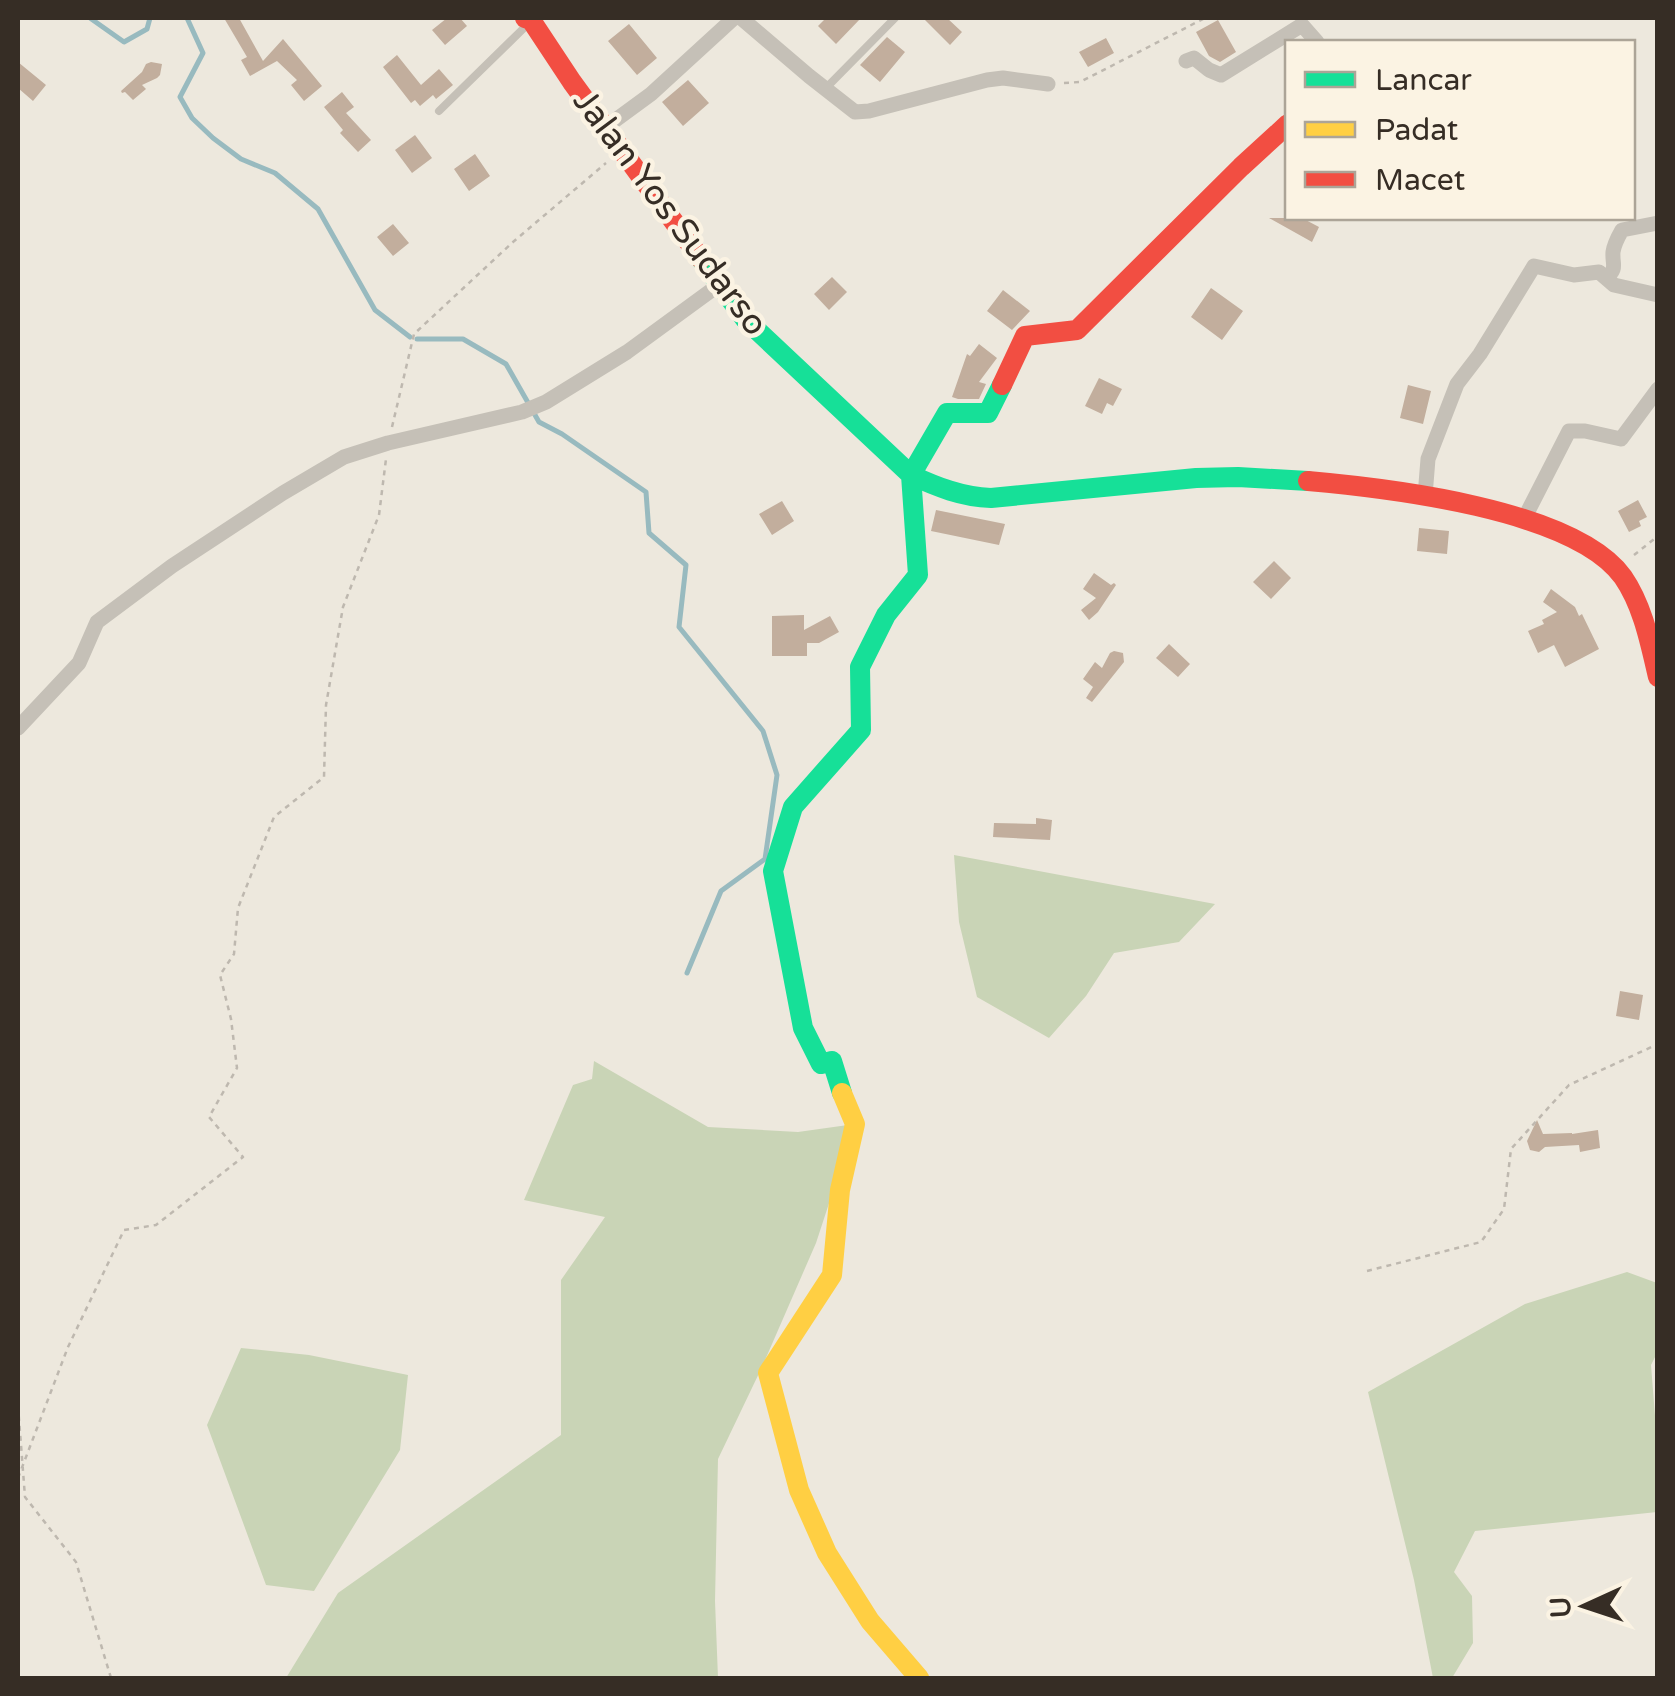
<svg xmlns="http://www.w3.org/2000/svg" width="1675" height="1696" viewBox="0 0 1675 1696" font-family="'Varela Round',sans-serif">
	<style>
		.green { fill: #c9d4b6 }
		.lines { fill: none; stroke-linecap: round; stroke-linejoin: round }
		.stream { stroke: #98babf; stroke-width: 5 }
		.building { fill: #c2ae9d }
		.path { stroke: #beb8af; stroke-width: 2.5; stroke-dasharray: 5 5; stroke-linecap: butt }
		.lane { stroke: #c5c0b7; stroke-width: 8 }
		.street { stroke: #c5c0b7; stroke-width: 15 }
		.fast { stroke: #16e098; stroke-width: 20 }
		.slow { stroke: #ffcf43; stroke-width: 20 }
		.jam { stroke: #f24e42; stroke-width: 20 }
		.labels { text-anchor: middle; stroke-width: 9; stroke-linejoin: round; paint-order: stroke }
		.street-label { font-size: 35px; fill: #362d25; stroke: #fbf3e3 }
	</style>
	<rect width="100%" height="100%" fill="#ede8dd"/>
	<!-- green -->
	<path class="green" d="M954,855L1215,904L1179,942L1114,953L1086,996L1049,1038L977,997L959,922Z
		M594,1061L708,1127L798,1132L855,1124L816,1243L762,1367L718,1459L715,1601L718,1678H286L338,1593L561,1435V1280L605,1217L524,1200L573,1085L592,1079Z
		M1627,1272L1657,1283V1353L1651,1365L1657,1441V1512L1475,1531L1454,1572L1472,1596L1473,1643L1452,1678H1433L1414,1580L1368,1392L1525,1304Z
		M241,1348L309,1355L408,1375L400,1450L314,1591L266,1585L207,1425Z"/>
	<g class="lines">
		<!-- stream -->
		<path class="stream" d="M90,18L124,42L147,29L150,18
			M187,18L203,53L180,97L192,118L213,138L241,159L275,173L318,209L375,310L410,337
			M417,339H463L506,364L539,422L562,434L646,492L649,533L686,565L679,627L763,731L777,775L765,859L721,891L687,973"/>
	</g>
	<!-- building -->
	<path class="building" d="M224,18H239L263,61L283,39L322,86L304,101L291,85L297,80L277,61L250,76L241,60L247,57Z
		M447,18H460L467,26L445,45L432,30Z
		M826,18H861L836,44L818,26Z
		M923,18H947L962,32L950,45Z
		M1218,20L1236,52L1220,62L1209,56L1196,32Z
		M629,24L657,58L637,75L608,41Z
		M887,37L905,52L880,82L860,65Z
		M1106,38L1114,53L1088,67L1079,52Z
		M397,55L421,85L439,69L453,85L436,99L433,95L420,106L415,100L411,103L383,67Z
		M18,62L46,85L33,101L18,88Z
		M151,62L162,64L160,75L157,78L142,85L146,89L133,100L125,92L122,93L121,91L142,72L146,64Z
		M688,80L709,103L683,126L662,102Z
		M342,92L354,107L346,113L371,140L358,152L340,133L343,130L324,107Z
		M415,135L432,158L412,173L395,150Z
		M475,154L490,176L469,191L454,169Z
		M1269,218H1302L1319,227L1312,242Z
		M393,224L409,243L393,256L377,237Z
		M832,277L847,292L829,310L814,294Z
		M1211,288L1243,311L1222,340L1191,317Z
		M1003,290L1030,311L1012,330L987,311Z
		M979,344L997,358L979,382L986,384L979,399H958L952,397L967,354L970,356Z
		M1099,378L1122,389L1113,406L1107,403L1102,414L1085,406Z
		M1408,385L1431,391L1423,424L1400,418Z
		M1638,500L1647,517L1639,521L1641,526L1629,532L1618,511Z
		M782,501L794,521L772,535L759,514Z
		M936,510L1005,524L999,545L931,531Z
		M1419,528L1449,531L1447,554L1417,551Z
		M1274,561L1291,578L1271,599L1253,582Z
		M1094,573L1111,585L1114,583L1116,585L1098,612L1089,620L1081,610L1096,598L1083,589Z
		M1551,589L1575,607L1579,616L1582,614L1599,649L1565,667L1554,645L1538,653L1528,631L1544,624L1542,620L1557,612L1543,602Z
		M804,615V630L830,616L839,632L819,643H807V656H772V616Z
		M1169,644L1190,664L1178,677L1156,658Z
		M1114,651L1123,653L1124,662L1092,702L1086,698L1093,687L1083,679L1095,662L1102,668L1110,653Z
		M1036,818L1052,820L1050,840L993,837L994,823L1036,824Z
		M1620,991L1643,995L1639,1020L1616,1016Z
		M1537,1120L1543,1134L1572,1133V1134L1598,1130L1600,1148L1580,1152L1579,1145L1545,1147L1539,1152L1530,1150L1527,1141Z"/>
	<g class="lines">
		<!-- path -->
		<path class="path" d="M1064,83L1080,82L1205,18
			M392,427L414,334L513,242L606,163
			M1634,555L1658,536
			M1367,1271L1481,1242L1504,1209L1511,1149L1569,1085L1658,1044
			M18,1406L25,1497L76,1562L111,1678
			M18,1478L68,1347L124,1230L156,1225L243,1157L209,1117L237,1068L231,1019L220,975L234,954L238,908L274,817L324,777L326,705L343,607L379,515L386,459"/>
		<!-- lane -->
		<path class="lane" d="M825,89L895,18
			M439,111L528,24"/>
		<!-- street -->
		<path class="street" d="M741,18L809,76L855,112L869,111L987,80L1003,78L1048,84
			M1186,61L1194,58L1209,70L1221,75L1302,25L1317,42
			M606,127L651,94L734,18
			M1606,278C1618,268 1612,265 1613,252C1614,244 1618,237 1622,230L1658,223
			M1425,496L1428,459L1457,384L1480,354L1534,266L1574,275L1599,272L1614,285L1658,295
			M1525,517L1569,431H1585L1621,439L1658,389
			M18,728L79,663L97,622L172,566L283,493L344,457L388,443L522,412L546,402L627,352L720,284"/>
		<!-- fast -->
		<path class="fast" d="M701,259L745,319L911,475C937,487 962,497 991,498L1196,478L1238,477L1308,481
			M842,1093L832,1061L821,1064L803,1028L773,871L793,807L861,730L860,667L886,615L918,575L911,475L947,413H988L1002,385"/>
		<!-- slow -->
		<path class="slow" d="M842,1093L855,1124L840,1190L832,1275L768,1373L799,1490L827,1553L870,1621L919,1678"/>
		<!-- jam -->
		<path class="jam" d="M525,18L531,20L572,82L701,259
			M1002,385L1025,336L1077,330L1241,167L1288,124
			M1308,481C1387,488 1574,509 1623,577C1643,606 1650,643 1658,677"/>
	</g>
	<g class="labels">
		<!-- street labels -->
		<g class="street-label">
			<text transform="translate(671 212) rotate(53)" y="12">Jalan Yos Sudarso</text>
		</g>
	</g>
	<!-- border -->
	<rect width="1675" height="1696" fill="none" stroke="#362d25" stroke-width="40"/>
	<!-- legend -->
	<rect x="1285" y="40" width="350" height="180" fill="#fbf3e3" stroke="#aca497" stroke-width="2.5"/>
	<rect x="1305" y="72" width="50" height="15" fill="#16e098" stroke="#aca497" stroke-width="2.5"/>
	<text x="1375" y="90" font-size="30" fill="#362d25">Lancar</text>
	<rect x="1305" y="122" width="50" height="15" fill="#ffcf43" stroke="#aca497" stroke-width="2.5"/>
	<text x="1375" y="140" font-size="30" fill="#362d25">Padat</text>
	<rect x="1305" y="172" width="50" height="15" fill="#f24e42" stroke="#aca497" stroke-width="2.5"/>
	<text x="1375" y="190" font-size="30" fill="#362d25">Macet</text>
	<!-- north arrow -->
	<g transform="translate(1585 1606) rotate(267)" stroke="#fbf3e3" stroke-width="8" paint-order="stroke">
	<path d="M0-8L18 38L0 25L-18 38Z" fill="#362d25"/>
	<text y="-15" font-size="28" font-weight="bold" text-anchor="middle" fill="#362d25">U</text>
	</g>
</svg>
